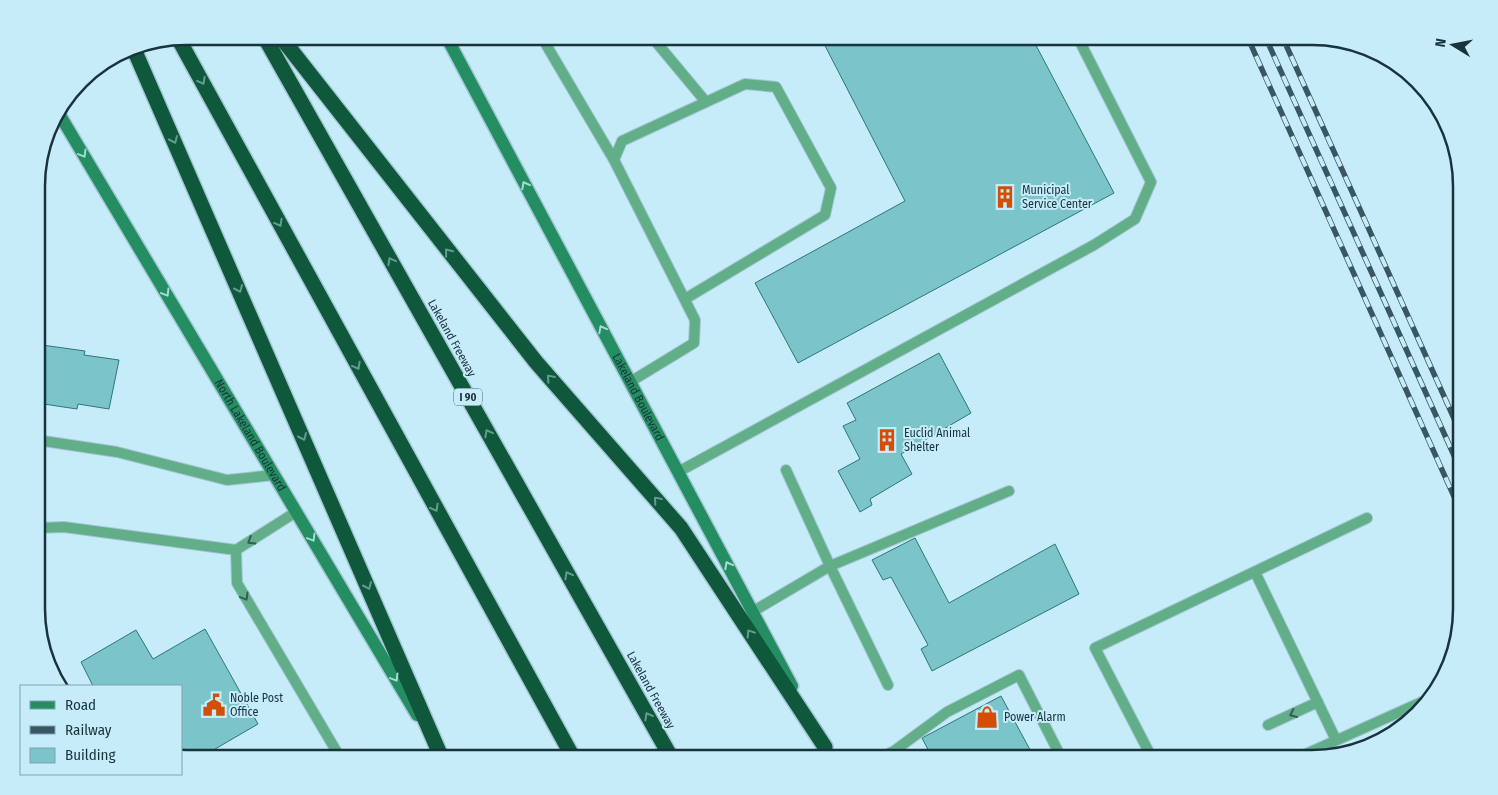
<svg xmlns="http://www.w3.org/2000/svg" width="1498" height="795" viewBox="0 0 1498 795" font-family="'Fira Sans Condensed',sans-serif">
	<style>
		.building { fill: #7bc4c9; stroke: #2c777c }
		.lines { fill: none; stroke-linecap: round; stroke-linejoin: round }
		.lane-casing { stroke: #a3c7d4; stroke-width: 12 }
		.secondary-casing { stroke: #a3c7d4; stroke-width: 15 }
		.highway-casing { stroke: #a3c7d4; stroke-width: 18 }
		.lane { stroke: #62ae89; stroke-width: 10 }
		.secondary { stroke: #258d62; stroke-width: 12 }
		.highway { stroke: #10583b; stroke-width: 15 }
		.rail-casing { stroke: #3a5761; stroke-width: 5.5 }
		.rail { stroke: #c6ecfa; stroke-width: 4; stroke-dasharray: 11; stroke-linecap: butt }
		.oneway { stroke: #629b91 }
		.oneway2 { stroke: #a6d9dc }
		.oneway3 { stroke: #325e57 }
		.labels { text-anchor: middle; stroke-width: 4; stroke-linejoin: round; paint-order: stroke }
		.shield { fill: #c6ecfa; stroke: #4c6a75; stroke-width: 1 }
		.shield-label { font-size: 11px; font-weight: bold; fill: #18333c }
		.poi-label { font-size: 12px; fill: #18333c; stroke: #c6ecfa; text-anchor: start }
		.street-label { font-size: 12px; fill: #18333c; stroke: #c6ecfa }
		.rim { fill: none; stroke: #18333c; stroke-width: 2.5 }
	</style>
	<rect width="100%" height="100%" fill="#c6ecfa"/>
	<!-- building -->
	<path class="building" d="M820,36H1031L1114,193L798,363L755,283L905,201Z
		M42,345L85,351L84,355L119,360L109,409L78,404L77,409L37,403V347L42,348Z
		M939,353L971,413L901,454L912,474L870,499L872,505L860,512L838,471L860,459L843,426L856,420L847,403Z
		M915,538L949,603L1055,544L1079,594L932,671L921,649L928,645L891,577L883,580L872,560Z
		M205,629L258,724L198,759H186L181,758V686H93L81,662L136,630L153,659Z
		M1001,696L1035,759H933L922,738Z"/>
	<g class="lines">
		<defs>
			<path id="lane" d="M541,36L614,160
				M651,36L706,102
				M630,382L694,343L695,320L614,160L622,141L745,84L776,87L831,188L825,215L685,299
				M37,440L117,452L227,480L274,475
				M786,470L830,566L1009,491
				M678,472L1094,245L1135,219L1151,182L1077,36
				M37,528L64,527L236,550L296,512
				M236,550L237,583L341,759
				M1255,572L1336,740
				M752,612L830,566L888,685
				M1268,725L1318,702
				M1152,758L1095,648L1367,518
				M1198,758H1199
				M1297,758L1424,701
				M878,759L894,751L947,712L1019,675L1062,759"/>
			<g id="secondary">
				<path id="s1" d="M446,36L792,686"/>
				<path id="s2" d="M58,112L417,715"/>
				<path d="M820,739L831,759"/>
			</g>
			<path id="highway" d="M264,36L672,759
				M280,36L536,362L681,528L825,747
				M178,38L574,759
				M133,47L440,754"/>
		</defs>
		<!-- lane casing -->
		<use href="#lane" class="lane-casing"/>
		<!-- secondary casing -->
		<use href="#secondary" class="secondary-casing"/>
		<!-- highway casing -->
		<use href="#highway" class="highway-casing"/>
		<!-- lane -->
		<use href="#lane" class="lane"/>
		<!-- secondary -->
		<use href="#secondary" class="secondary"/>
		<!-- highway -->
		<use href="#highway" class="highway"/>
		<defs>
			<path id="rail" d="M1247,36L1461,512
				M1265,36L1461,471
				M1282,36L1461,434"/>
		</defs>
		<!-- rail casing -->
		<use href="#rail" class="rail-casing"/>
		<!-- rail -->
		<use href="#rail" class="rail"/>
	</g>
	<!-- one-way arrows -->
	<defs><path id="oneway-chevron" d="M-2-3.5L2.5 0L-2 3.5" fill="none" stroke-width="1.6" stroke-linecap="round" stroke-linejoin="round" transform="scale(1.25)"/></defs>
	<g class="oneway">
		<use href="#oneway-chevron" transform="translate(202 81) rotate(61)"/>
		<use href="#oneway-chevron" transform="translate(174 140) rotate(66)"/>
		<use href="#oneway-chevron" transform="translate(279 223) rotate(61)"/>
		<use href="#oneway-chevron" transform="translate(448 252) rotate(-129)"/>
		<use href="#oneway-chevron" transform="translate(391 261) rotate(-119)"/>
		<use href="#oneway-chevron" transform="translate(239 289) rotate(66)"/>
		<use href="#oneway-chevron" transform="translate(357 366) rotate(61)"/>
		<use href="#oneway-chevron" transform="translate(550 378) rotate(-131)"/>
		<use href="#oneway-chevron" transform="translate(488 433) rotate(-119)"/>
		<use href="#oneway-chevron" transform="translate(303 437) rotate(66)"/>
		<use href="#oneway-chevron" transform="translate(657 500) rotate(-131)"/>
		<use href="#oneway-chevron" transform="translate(435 508) rotate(61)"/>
		<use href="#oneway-chevron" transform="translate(568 575) rotate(-119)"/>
		<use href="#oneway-chevron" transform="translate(368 586) rotate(66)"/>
		<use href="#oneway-chevron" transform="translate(750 633) rotate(-123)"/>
		<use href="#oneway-chevron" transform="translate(648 716) rotate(-119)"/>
	</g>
	<g class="oneway2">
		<use href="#oneway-chevron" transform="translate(83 154) rotate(59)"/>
		<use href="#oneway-chevron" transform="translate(525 185) rotate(-118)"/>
		<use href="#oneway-chevron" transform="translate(166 293) rotate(59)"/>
		<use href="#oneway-chevron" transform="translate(602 329) rotate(-118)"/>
		<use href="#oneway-chevron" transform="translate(312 538) rotate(59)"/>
		<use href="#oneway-chevron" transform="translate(728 565) rotate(-118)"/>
		<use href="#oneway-chevron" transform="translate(395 678) rotate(59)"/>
	</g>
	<g class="oneway3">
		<use href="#oneway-chevron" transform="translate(251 541) rotate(148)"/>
		<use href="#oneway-chevron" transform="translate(245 597) rotate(59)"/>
		<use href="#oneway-chevron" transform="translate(1293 714) rotate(155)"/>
	</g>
	<!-- icons -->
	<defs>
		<symbol id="building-bare" viewBox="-9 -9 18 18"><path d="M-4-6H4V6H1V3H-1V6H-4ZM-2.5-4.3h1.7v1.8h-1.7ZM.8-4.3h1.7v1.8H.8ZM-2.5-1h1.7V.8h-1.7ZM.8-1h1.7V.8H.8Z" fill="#d34e07" stroke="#c6ecfa" stroke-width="2.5" paint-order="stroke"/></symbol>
		<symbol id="civic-bare" viewBox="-9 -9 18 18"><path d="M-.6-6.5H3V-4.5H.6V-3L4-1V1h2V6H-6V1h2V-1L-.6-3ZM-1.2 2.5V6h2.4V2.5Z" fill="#d34e07" stroke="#c6ecfa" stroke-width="2.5" paint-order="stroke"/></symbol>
		<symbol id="shop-bare" viewBox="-9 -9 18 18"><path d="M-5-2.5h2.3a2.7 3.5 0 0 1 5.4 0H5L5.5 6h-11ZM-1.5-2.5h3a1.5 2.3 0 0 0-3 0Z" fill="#d34e07" stroke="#c6ecfa" stroke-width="2.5" paint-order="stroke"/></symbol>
	</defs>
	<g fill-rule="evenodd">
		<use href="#building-bare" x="989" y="181" width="32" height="32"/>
		<use href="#building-bare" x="871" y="424" width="32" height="32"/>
		<use href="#civic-bare" x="198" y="689" width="32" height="32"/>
		<use href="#shop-bare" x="971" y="701" width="32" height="32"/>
	</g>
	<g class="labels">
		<!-- shield labels -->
		<rect class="shield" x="454" y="388.5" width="28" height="17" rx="4"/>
		<g class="shield-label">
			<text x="468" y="401">I 90</text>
		</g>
		<!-- poi labels -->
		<g class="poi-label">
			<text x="1022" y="194">Municipal<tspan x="1022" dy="14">Service Center</tspan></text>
			<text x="904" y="437">Euclid Animal<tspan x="904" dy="14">Shelter</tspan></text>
			<text x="230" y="702">Noble Post<tspan x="230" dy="14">Office</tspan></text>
			<text x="1004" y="721">Power Alarm</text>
		</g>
		<!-- street labels -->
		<g class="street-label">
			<text transform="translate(452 338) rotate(61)" y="4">Lakeland Freeway</text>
			<text dy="4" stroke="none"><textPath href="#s1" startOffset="409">Lakeland Boulevard</textPath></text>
			<text dy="4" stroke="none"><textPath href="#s2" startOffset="376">North Lakeland Boulevard</textPath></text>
			<text transform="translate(651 690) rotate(61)" y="4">Lakeland Freeway</text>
		</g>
	</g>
	<!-- crop -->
	<path d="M0 0H1498V795H0ZM186 45H1312A141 141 0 0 1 1453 186V609A141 141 0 0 1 1312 750H186A141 141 0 0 1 45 609V186A141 141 0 0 1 186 45Z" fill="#c6ecfa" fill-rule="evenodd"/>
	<path class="rim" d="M186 45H1312A141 141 0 0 1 1453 186V609A141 141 0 0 1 1312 750H186A141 141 0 0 1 45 609V186A141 141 0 0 1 186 45Z"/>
	<!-- legend -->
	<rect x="20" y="685" width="162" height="90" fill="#c6ecfa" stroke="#80a2ae"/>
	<rect x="30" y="701" width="25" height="8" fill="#258d62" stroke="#80a2ae"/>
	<text x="65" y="710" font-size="15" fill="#18333c">Road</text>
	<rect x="30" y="726" width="25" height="8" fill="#3a5761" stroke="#80a2ae"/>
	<text x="65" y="735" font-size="15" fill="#18333c">Railway</text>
	<rect x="30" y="748" width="25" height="15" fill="#7bc4c9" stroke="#80a2ae"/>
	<text x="65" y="760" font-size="15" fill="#18333c">Building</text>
	<!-- north arrow -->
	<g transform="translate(1453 45) rotate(280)" stroke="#c6ecfa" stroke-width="4" paint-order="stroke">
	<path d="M0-4L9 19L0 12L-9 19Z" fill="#18333c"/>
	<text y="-8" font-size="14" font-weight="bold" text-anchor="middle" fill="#18333c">N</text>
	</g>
</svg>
